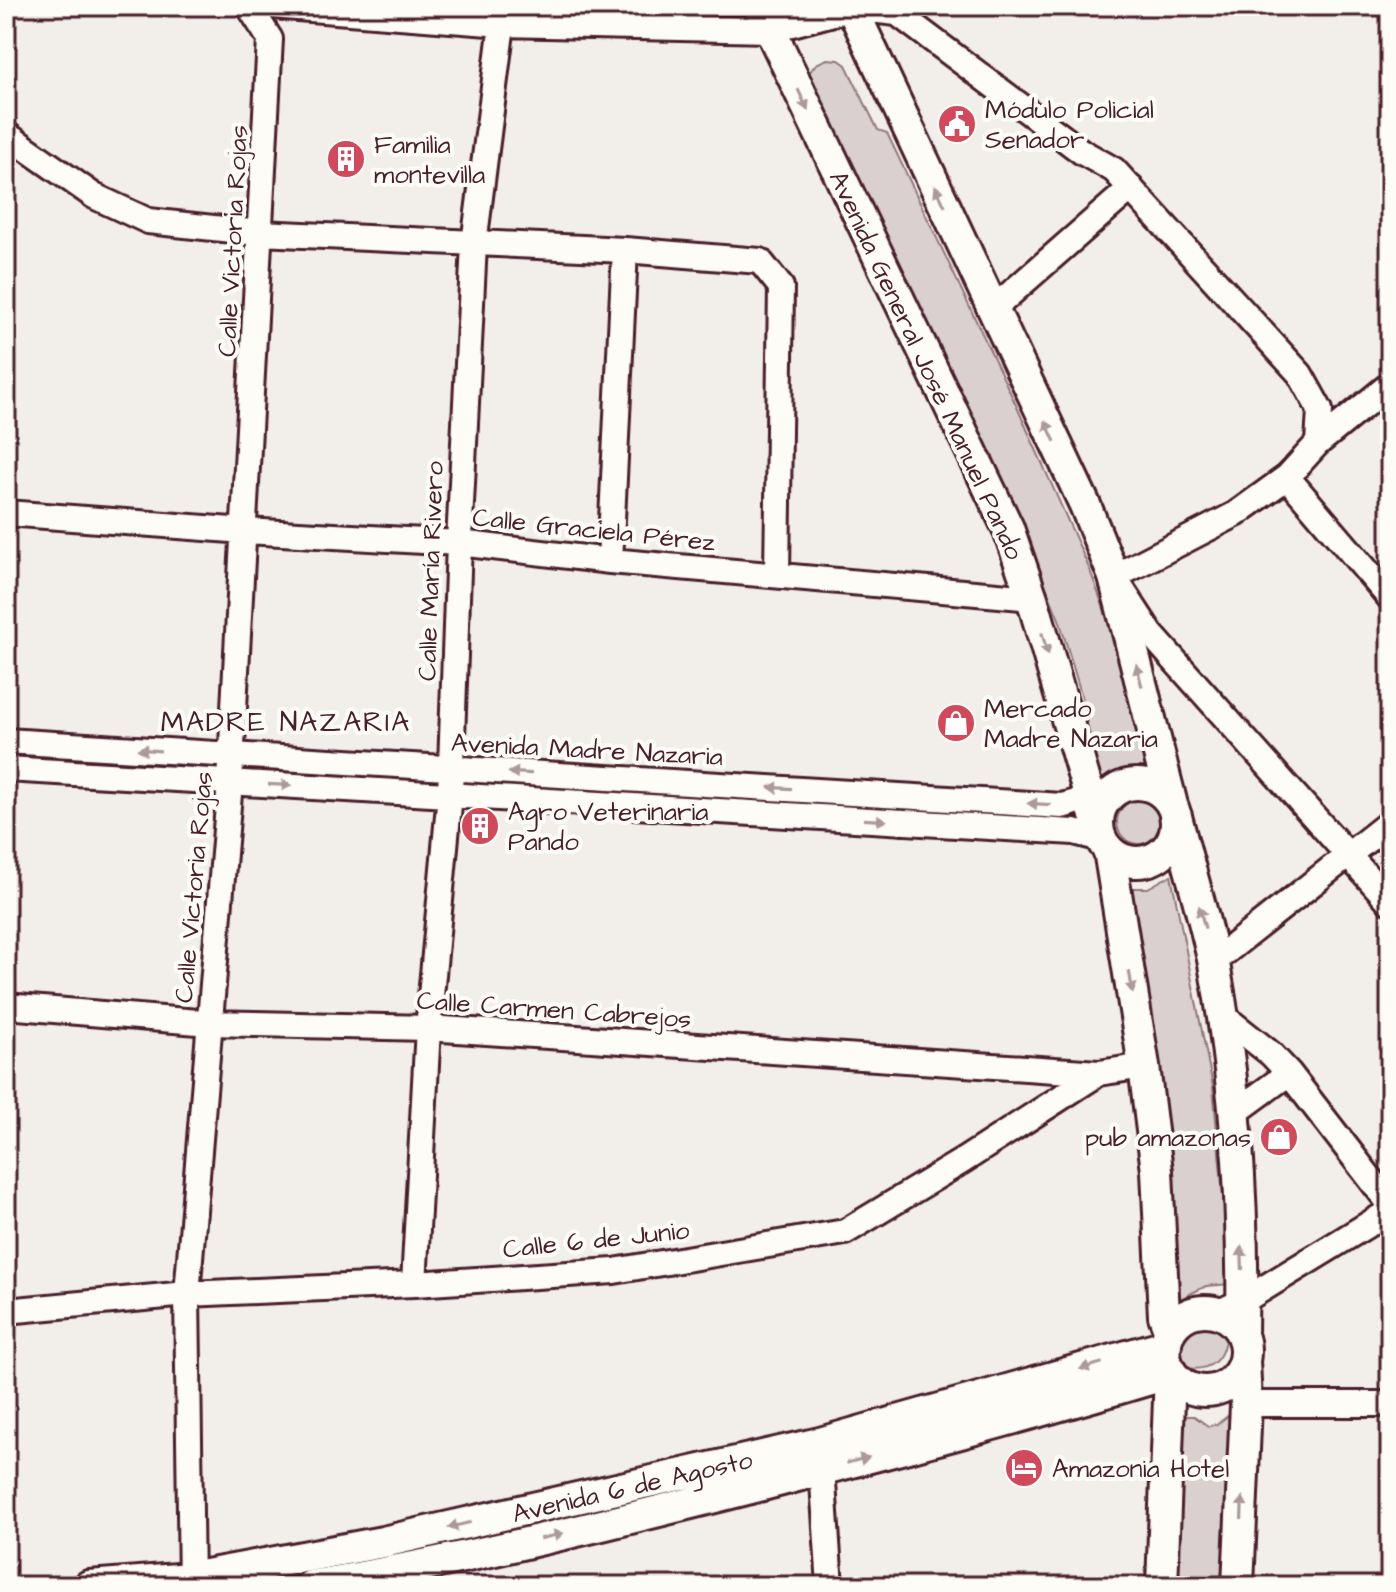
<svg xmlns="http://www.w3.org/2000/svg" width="1396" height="1592" viewBox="0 0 1396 1592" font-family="'Architects Daughter',sans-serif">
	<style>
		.green { fill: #d9d0cf; stroke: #92787d; stroke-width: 2 }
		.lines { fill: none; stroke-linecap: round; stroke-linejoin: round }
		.minor-casing { stroke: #4a1f2b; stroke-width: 30 }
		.major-casing { stroke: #4a1f2b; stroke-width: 36 }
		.minor { stroke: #fdfcf7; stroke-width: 24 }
		.major { stroke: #fdfcf7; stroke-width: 30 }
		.oneway { fill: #ac999b }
		.labels { text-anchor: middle; stroke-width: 8; stroke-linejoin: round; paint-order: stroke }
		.poi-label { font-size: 26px; fill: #4a1f2b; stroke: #fdfcf7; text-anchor: start }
		.street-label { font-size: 26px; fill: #4a1f2b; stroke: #fdfcf7 }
		.neighbourhood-label { font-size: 28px; letter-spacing: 2px; fill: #4a1f2b; stroke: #fdfcf7 }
	</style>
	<rect width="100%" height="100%" fill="#f2efeb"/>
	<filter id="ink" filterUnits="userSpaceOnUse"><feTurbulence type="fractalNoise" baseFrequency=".0125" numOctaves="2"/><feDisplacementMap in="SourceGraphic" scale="16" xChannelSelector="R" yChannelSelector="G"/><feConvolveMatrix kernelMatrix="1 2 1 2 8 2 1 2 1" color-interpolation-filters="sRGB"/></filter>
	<g filter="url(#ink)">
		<!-- green -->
		<path class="green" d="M827,59L839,60L846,65L878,130L887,133L1017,407L1089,568L1104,609L1148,768C1127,767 1116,771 1099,783L1082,697L1059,619L1025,537L809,73L816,64Z
			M1117 822a22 22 0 1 1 44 0a22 22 0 1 1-44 0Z
			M1171,875L1213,1087L1231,1284L1206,1286L1178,1300L1128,888H1148Z
			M1206,1319L1221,1322L1226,1329C1225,1360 1211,1374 1180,1367C1161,1347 1184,1322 1206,1319Z
			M1229,1415L1224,1586H1178L1182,1416H1194L1208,1426L1217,1424Z"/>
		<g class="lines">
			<defs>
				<path id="minor" d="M272,6L502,24L770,30L852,8L897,13L1082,152L1114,170L1300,374L1320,410L1318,443
					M6,134L94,196L148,221L260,233L625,250L760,261L781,287L777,574
					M993,309L1131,188
					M1388,386L1318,443L1287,477L1236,514L1114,577L1151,634L1390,902
					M1287,477L1390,598
					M6,513L245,531L459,543L610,561L1032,598
					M610,561L625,250
					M6,741L1062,806L1115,791
					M6,769L1074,832L1101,839
					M1213,962L1390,822
					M6,1006L210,1023L428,1028L1099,1073
					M1222,1015L1271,1054L1289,1073L1390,1204
					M1233,1114L1289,1073
					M414,1284L428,1028L450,794L459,543L474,244L502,24L495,6
					M6,1311L187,1294L414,1284L614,1271L845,1232L964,1160L1099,1073L1144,1066
					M1217,1313L1243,1301L1390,1211
					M1246,1404H1390
					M821,1453L830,1586
					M191,1586L187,1294L230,782L270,39L249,6"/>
				<path id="major" d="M759,6L1008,528L1032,598L1098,826
					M851,6L1085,505L1114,577L1172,805
					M1098 823a39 39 0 1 1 78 0a39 39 0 1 1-78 0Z
					M1176,816C1188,865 1204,915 1214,964C1237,1086 1244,1212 1242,1336
					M1109,850L1144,1066L1157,1171L1164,1316L1170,1332
					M1165 1351a40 40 0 1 1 80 0a40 40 0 1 1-80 0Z
					M89,1586L190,1578L383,1542L820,1443L1166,1345
					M311,1586C456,1562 600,1526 743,1490C886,1453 1029,1416 1170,1373L1162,1586
					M1238,1586L1246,1404L1244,1360"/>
			</defs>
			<!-- minor casing -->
			<use href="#minor" class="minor-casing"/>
			<!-- major casing -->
			<use href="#major" class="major-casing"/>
			<!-- minor -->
			<use href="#minor" class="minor"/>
			<!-- major -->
			<use href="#major" class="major"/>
		</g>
		<!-- one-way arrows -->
		<defs><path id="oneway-solid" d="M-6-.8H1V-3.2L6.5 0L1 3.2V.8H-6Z" transform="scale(2)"/></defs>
		<g class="oneway">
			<use href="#oneway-solid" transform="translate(803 100) rotate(65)"/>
			<use href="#oneway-solid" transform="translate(940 196) rotate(-115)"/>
			<use href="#oneway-solid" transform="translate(1050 431) rotate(-115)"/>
			<use href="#oneway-solid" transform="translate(1045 644) rotate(74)"/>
			<use href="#oneway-solid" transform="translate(1139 675) rotate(-104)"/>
			<use href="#oneway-solid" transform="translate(149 750) rotate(-176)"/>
			<use href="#oneway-solid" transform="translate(520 773) rotate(-177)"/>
			<use href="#oneway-solid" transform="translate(280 785) rotate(3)"/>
			<use href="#oneway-solid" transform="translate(780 788) rotate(-177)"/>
			<use href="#oneway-solid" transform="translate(1039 804) rotate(-177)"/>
			<use href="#oneway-solid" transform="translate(875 820) rotate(3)"/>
			<use href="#oneway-solid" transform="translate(1202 917) rotate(-105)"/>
			<use href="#oneway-solid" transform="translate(1131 982) rotate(81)"/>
			<use href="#oneway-solid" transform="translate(1242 1258) rotate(-92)"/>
			<use href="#oneway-solid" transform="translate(1091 1366) rotate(164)"/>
			<use href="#oneway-solid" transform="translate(858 1460) rotate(-15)"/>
			<use href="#oneway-solid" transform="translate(1242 1508) rotate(-88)"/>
			<use href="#oneway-solid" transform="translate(459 1525) rotate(167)"/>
			<use href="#oneway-solid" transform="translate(552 1536) rotate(-13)"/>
		</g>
	</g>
	<!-- icons -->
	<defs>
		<symbol id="civic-disc" viewBox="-11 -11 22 22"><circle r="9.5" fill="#d1495b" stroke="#fdfcf7"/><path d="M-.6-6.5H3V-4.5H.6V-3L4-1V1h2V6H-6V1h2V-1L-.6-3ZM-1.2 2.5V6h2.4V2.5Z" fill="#fff"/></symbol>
		<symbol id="building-disc" viewBox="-11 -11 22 22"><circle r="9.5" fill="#d1495b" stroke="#fdfcf7"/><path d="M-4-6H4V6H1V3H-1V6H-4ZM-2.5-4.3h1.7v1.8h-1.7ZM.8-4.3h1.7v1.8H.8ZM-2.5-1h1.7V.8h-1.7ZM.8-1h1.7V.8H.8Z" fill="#fff"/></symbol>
		<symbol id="shop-disc" viewBox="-11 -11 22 22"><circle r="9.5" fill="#d1495b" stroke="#fdfcf7"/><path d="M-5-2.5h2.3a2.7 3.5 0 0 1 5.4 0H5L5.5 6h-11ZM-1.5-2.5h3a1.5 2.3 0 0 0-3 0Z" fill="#fff"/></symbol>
		<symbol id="hotel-disc" viewBox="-11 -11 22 22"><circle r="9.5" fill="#d1495b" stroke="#fdfcf7"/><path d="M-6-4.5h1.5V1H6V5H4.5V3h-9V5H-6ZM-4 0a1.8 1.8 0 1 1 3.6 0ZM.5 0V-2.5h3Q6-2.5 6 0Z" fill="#fff"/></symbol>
	</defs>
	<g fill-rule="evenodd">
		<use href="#civic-disc" x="935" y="102" width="44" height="44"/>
		<use href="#building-disc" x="324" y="137" width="44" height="44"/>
		<use href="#shop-disc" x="934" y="701" width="44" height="44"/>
		<use href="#building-disc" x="458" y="804" width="44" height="44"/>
		<use href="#shop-disc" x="1257" y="1115" width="44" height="44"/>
		<use href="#hotel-disc" x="1002" y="1446" width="44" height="44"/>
	</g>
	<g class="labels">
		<!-- poi labels -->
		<g class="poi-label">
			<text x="985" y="118">Módulo Policial<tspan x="985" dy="30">Senador</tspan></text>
			<text x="374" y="153">Familia<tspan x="374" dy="30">montevilla</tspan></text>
			<text x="984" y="717">Mercado<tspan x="984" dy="30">Madre Nazaria</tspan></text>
			<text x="508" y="820">Agro Veterinaria<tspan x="508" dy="30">Pando</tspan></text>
			<text x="1251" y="1146" text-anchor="end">pub amazonas</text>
			<text x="1052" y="1477">Amazonia Hotel</text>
		</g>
		<!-- street labels -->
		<g class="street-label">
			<text transform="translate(232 241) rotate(-87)" y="9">Calle Victoria Rojas</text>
			<text transform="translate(927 365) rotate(65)" y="9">Avenida General José Manuel Pando</text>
			<text transform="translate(594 529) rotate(6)" y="9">Calle Graciela Pérez</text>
			<text transform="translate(430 571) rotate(-88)" y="9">Calle María Rivero</text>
			<text transform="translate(587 749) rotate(3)" y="9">Avenida Madre Nazaria</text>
			<text transform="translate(193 887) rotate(-85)" y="9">Calle Victoria Rojas</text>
			<text transform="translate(554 1009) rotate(4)" y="9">Calle Carmen Cabrejos</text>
			<text transform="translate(596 1239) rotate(-6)" y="9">Calle 6 de Junio</text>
			<text transform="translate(632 1486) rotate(-13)" y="9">Avenida 6 de Agosto</text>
		</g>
		<!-- neighbourhood labels -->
		<g class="neighbourhood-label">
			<text x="286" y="731">MADRE NAZARIA</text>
		</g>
	</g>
	<!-- margin -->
	<rect width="1396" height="1592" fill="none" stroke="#fdfcf7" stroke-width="32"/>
	<rect x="16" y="16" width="1364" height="1560" fill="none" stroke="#4a1f2b" stroke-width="3" filter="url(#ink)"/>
</svg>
